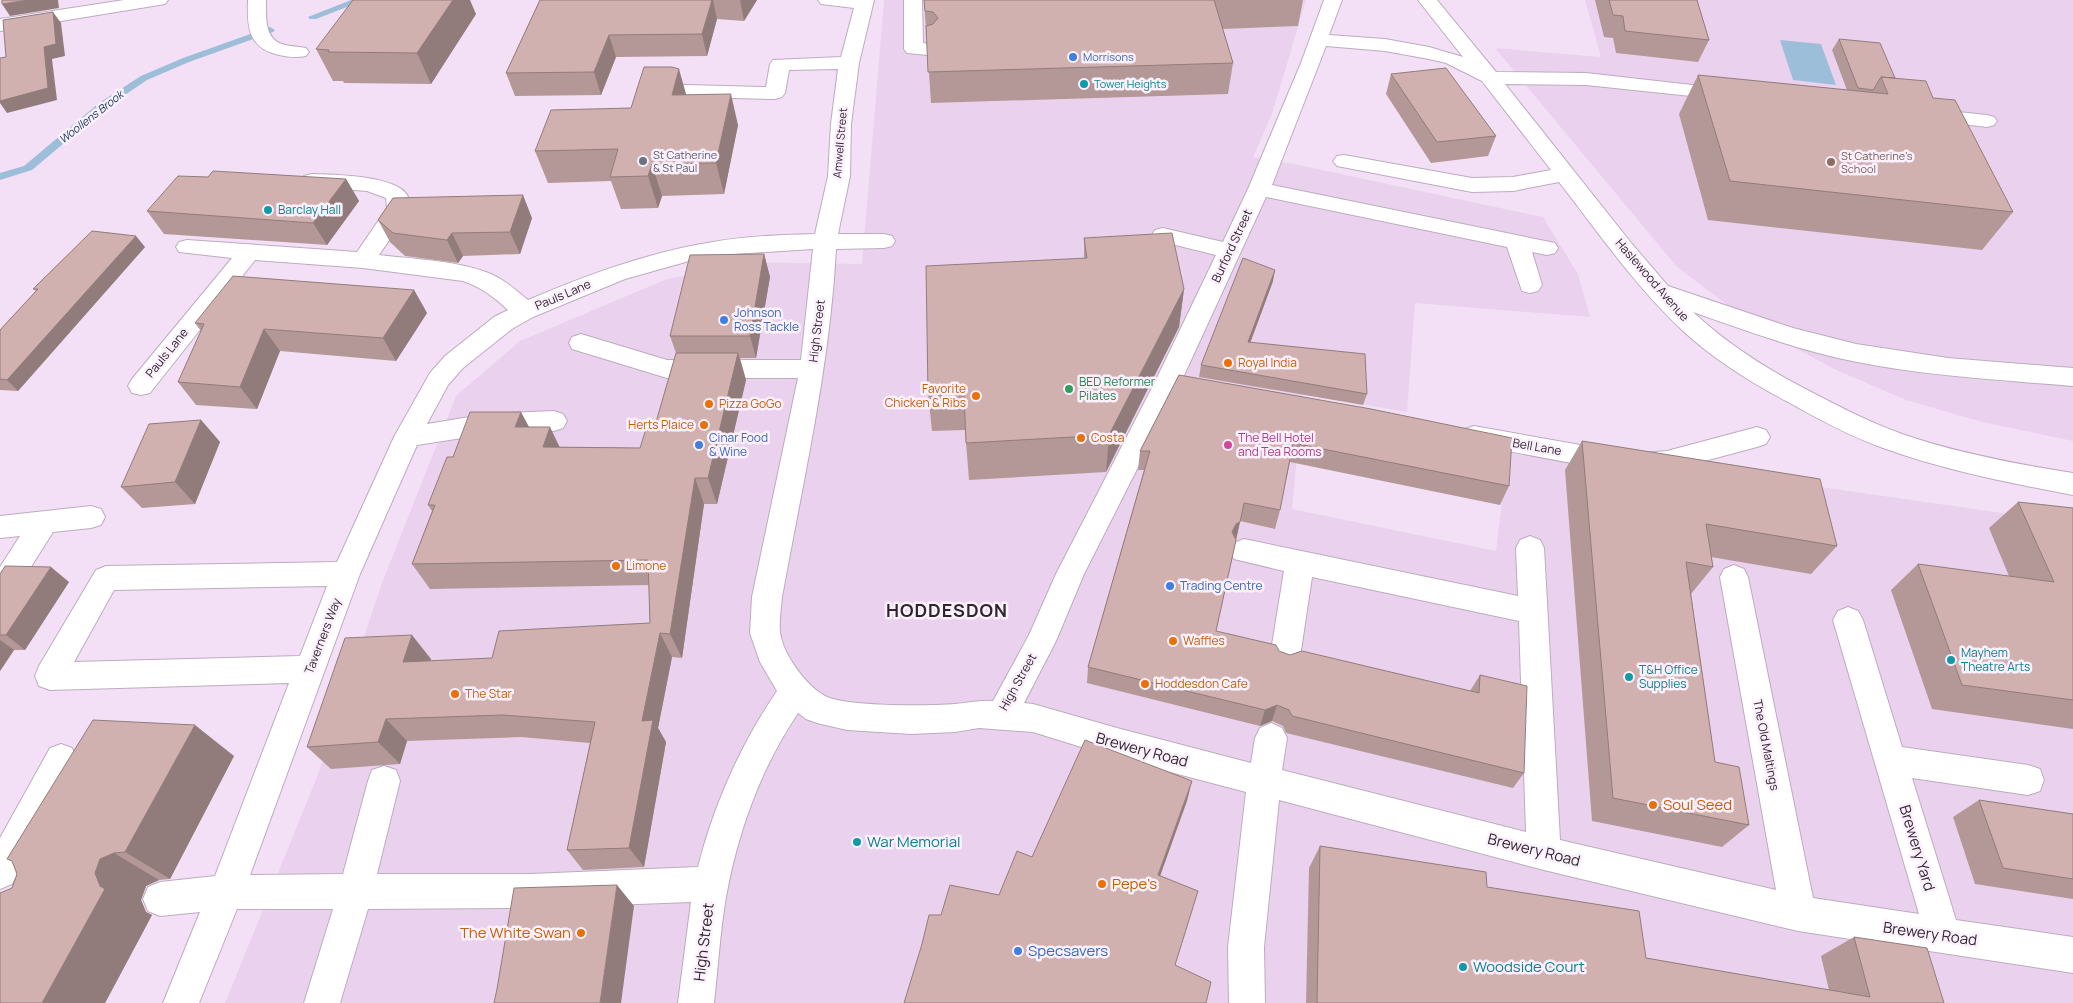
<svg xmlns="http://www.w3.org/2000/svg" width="2073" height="1003" viewBox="0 0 2073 1003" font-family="Manrope,sans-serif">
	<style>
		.built { fill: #ead2ee }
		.water { fill: #9dbed8 }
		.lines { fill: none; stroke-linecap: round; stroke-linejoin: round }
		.stream { fill: #9dbed8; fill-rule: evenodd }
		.minor-casing { stroke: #bdabbf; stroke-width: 2 }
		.minor { fill: #fff; fill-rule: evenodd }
		.wall { fill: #b39897 }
		.shaded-wall { fill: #927c7b }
		.building { fill: #d0b1b0; stroke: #927c7b }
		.shop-dot { fill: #3f7fe0; stroke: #fcf0fd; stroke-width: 2 }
		.culture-dot { fill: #0f9aa8; stroke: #fcf0fd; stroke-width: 2 }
		.worship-dot { fill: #6b7280; stroke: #fcf0fd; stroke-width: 2 }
		.education-dot { fill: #8d6e63; stroke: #fcf0fd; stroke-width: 2 }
		.food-dot { fill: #e8710a; stroke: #fcf0fd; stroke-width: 2 }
		.leisure-dot { fill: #2e9e5b; stroke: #fcf0fd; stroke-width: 2 }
		.hotel-dot { fill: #d1479c; stroke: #fcf0fd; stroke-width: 2 }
		.labels { text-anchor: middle; stroke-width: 5; stroke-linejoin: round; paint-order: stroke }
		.far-shop-label { font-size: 11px; fill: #366cbe; stroke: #fcf0fd; text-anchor: start }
		.far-culture-label { font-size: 11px; fill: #0d838f; stroke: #fcf0fd; text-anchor: start }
		.far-water-label { font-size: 11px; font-style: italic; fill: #0d3752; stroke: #fcf0fd }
		.far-street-label { font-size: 11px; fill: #2e262f; stroke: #fcf0fd }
		.far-worship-label { font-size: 11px; fill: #5b616d; stroke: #fcf0fd; text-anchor: start }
		.far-education-label { font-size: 11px; fill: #785e54; stroke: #fcf0fd; text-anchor: start }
		.culture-label { font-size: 12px; fill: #0d838f; stroke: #fcf0fd; text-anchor: start }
		.street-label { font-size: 12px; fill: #2e262f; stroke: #fcf0fd }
		.shop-label { font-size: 12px; fill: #366cbe; stroke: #fcf0fd; text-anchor: start }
		.food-label { font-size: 12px; fill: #c56008; stroke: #fcf0fd; text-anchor: start }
		.leisure-label { font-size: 12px; fill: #27864d; stroke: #fcf0fd; text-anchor: start }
		.hotel-label { font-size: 12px; fill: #b23c85; stroke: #fcf0fd; text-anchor: start }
		.near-street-label { font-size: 15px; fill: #2e262f; stroke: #fcf0fd }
		.near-food-label { font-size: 15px; fill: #c56008; stroke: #fcf0fd; text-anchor: start }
		.near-culture-label { font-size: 15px; fill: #0d838f; stroke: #fcf0fd; text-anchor: start }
		.near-shop-label { font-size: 15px; fill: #366cbe; stroke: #fcf0fd; text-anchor: start }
		.district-label { font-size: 18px; font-weight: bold; letter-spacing: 1px; fill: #2e262f; stroke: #fcf0fd }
	</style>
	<rect width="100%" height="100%" fill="#f3e0f6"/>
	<!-- built -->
	<path class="built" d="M884,0H1306L1272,114L1253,157L1294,164L1543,217L1578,274L1590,317L1415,303L1407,412L1303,394L1292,509L1496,551L1508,453L1767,492L1792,483L2073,523V1003H225L317,777L382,583L456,396L520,341L667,279L753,262L862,264Z
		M1585,0H2073V441L1982,422L1906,400L1836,370L1758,328L1677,267L1495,48L1601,57Z"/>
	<!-- water -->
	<path class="water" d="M1780,40L1821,44L1836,85L1793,80Z"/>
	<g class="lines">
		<!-- stream -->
		<path class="stream" d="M351,0H365L316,19H310L308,17Z
			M270,27L275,30L273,32L189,62L147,80L107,107L32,170L0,180V173L24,166L99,103L141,76L183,58Z"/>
		<defs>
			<path id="minor" d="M124,0H168L165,4L159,5L0,31V19Z
				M248,0H266C266,16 264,38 282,44C290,47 298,46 306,48L309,52L306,56C297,58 288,57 279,55C248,48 247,27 248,0Z
				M818,0H874L859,63L851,124L850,176L838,234H884L892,236L895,241L892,246L884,248L836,249C830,366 803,481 782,597C781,608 779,620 780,632C782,653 806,686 825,696C845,707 929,706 955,704C968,703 979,700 993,701L1029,635L1056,574L1155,382L1216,255L1155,240L1152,235L1155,230L1163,228L1223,242L1248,189L1301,63L1324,0H1342L1329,35L1385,39L1429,47L1463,57L1418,0H1437L1496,72L1586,73L1736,90L1739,94L1736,98L1729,100L1586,85L1505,84L1632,244L1668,286L1793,328L1856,344L1948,358L2073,368V386C2001,380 1928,376 1857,362C1801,351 1747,331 1693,312C1724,341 1759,364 1796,384C1830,402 1866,421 1902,434C1957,453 2016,464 2073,473V495C2009,483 1944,470 1883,448C1850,436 1818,419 1788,402C1750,382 1713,359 1682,330C1635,286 1598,232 1559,182L1513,191L1472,192L1337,166L1333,161L1337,156L1344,155L1472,178L1513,177L1551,170L1482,81L1446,63L1429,59L1385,51L1326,46L1272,185L1555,243L1558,248L1555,253L1547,255L1532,252L1542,285L1538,291L1530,293L1522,291L1507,247L1266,197L1181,382L1084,574L1056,641L1024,703L1033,704L1117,728L1251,763L1255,738L1260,728L1271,723L1282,728L1287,738L1282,770L1526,832L1519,621L1312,577L1300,657L1296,666L1285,670L1274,666L1270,657L1284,571L1234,559L1230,551L1234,543L1244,539L1518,596L1516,548L1520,540L1530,536L1540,540L1544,548L1560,840L1776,890L1720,577L1724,569L1734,565L1744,569L1748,577L1813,898L1919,914L1833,620L1838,611L1848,607L1858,611L1863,620L1902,747L2028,765L2040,769L2044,780L2040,791L2028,795L1912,778L1956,920L2073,937V973L1798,931L1544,870L1279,800L1264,947L1265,1003H1229L1228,947L1246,792L1117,758L1033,732L979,728L955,732L911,734L847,730L817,723L806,719L798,713C761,768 738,831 726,897C720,932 718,968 714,1003H678L691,902L530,908L368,909L340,1003H304L333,909H237L199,1003H163L200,912L160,916L148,911L143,899L148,887L160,882L215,876L289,683L50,690L39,686L35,676L39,666L96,570L106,566L337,562L394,437L430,373L445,356L494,317L508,310C494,297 481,287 463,281L363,268L255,260L150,393L141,395L132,393L128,386L132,379L232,258L179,252L176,247L179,242L187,240L357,252L387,208L386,198L367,191L304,186L301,181L304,176L312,174C331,175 421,174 408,209C402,225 388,241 379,255C412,259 464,261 493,275C506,281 517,291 528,300C587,275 649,252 713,242C746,236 781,235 815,234L828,176L831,124L838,69L789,70L785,93L782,97L775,99L647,96L640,94L637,90L640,86L647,84L766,87L770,64L773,60L841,57L854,8L821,4ZM813,249L801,360H667L581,334L572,337L569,343L572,349L667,378H798L752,597L750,633L760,662L777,691C741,744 714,804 698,867L530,874H377L400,781L396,770L384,766L372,770L368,781L343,874L250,875L360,574L417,445L488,434L554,431L563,428L567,421L563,414L554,411L488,414L427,424L448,385L463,368L512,329L533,317L625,279L689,261L734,254ZM327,586L300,656L74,662L114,590Z
				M904,0H922L923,43L935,45L938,49L935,53L928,55L907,53L904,49Z
				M1929,109L1987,115L1994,117L1997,121L1994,125L1987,127L1922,119L1919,115L1922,111Z
				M1474,426L1603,449L1643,453L1667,451L1757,427L1766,430L1770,437L1766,444L1757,447L1667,471L1643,473L1603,469L1465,443L1461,436L1465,429Z
				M91,506L101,509L105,517L101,525L91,528L53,532L10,600L0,603V567L20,536L0,538V516Z
				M61,744L72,748L77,759L12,884L0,889V838L50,748Z"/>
		</defs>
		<!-- minor casing -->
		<use href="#minor" class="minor-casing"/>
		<!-- minor -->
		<use href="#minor" class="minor"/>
	</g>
	<!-- wall -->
	<path class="wall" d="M540,0H757L744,21L717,19L707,56L616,57L601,95L515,96L506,73Z
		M924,0H1303L1298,26L1223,29L1233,63L1228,94L931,103Z
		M1595,0H1697L1709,40L1698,62L1616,53L1613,38L1604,37Z
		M476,14L431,84L344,83L343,81H333L316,49Z
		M1839,39L1895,78L1933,98L2013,212L1982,250L1708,220L1679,114L1698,75L1847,90L1832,50Z
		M1391,74L1496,136L1488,156L1431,163L1386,94Z
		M686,95L738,125L724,194L662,196L658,208L621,209L611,181L548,183L535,151L631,108Z
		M208,177L346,179L359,201L327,245L164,234L147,211Z
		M532,218L520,254L463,256L458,263L405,256L390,242L378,220Z
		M1084,238L1184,289L1179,327L1106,472L969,480L965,430L932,431L928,393L1084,258Z
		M145,247L18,391L0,390V330L36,291L33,289Z
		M764,254L770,277L756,358H740L746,380L717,504H704L682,658L672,657L658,728L666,742L644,867L583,870L567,850L590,743L521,737L407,741L400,764L331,769L307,747L431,659V661L492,658L650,623L649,585L430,589L412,564L432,511L428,505L453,457L529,427L560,447L640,448L654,429L676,353L670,336Z
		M1273,281L1250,343L1367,394L1363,405L1199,377L1201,365Z
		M414,290L427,313L396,361L280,351L257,409L196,405L178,382L201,331L195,323Z
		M1179,375L1509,486L1500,505L1290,462L1280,510L1275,529L1240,521L1216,631L1290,655L1470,691L1480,675L1524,773L1513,788L1286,733L1283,726L1272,721L1260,726L1087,683L1088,667L1144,470H1138L1140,451Z
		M201,420L220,442L195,504L142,508L121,487Z
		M1582,441L1837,546L1811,574L1711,557L1713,567L1691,594L1715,762L1749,825L1722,847L1592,821L1565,470Z
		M2018,502L2073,508V729L1932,709L1891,590L1918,564L2009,576L1989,528Z
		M0,574L69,582L25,650H14L0,671Z
		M234,756L170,879L159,880L146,886L141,900L146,912L152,915L105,1003H0L12,888L17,874L12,861Z
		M1979,800L2073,814V899L1975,884L1953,817Z
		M1320,846L1487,887L1646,958L1829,990L1821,956L1854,937L1944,1003H1306L1309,868Z"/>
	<!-- shaded-wall -->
	<path class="shaded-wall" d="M29,0H58L59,8L10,16L2,4Z
		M447,0H470L476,14L431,84L417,53Z
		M712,0H713L717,19L707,56L702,34Z
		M740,0H757L744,21Z
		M53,12L61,23L65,56L52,59L57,100L7,113L0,103V101Z
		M609,35L616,57L601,95L594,72Z
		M679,69L688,101L672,95Z
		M731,94L738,125L724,194L716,163Z
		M652,164L662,196L658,208L648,176Z
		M346,179L359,201L327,245L313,223Z
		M523,195L532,218L520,254L510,232Z
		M452,233L463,256L458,263L447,240Z
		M136,236L145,247L18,391L7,380Z
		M764,254L770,277L756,358L750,336Z
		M1275,270L1273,281L1246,354L1248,342Z
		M1184,289L1179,327L1106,472L1109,435Z
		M414,290L427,313L396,361L383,338Z
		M264,329L280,351L257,409L240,387Z
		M738,353L746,380L717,504L708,478Z
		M521,412L535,438L515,427Z
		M201,420L220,442L195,504L175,482Z
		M550,427L563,454L543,447Z
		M695,478L704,504L682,658L670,634Z
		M1240,522L1236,540L1232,532L1236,524Z
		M51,567L69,582L25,650L6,635Z
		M660,633L672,657L658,728L666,742L644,867L629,848L642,721Z
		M412,635L431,659L423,685L403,662Z
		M0,640L14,650L0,671Z
		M1277,705L1272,721L1260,726L1265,710Z
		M386,719L407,741L400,764L378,742Z
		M195,725L234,756L170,879L125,852Z
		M1192,781L1187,801L1154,893L1158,875Z
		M114,853L159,880L146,886L141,900L146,912L152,915L105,1003H42L100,886L95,873L100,859Z
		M617,885L634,906L621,1003H600Z"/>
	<!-- building -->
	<path class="building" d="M2,0H29L2,4Z
		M353,0H453L417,53L328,52L329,50L316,49Z
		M540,0H712L702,34L609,35L594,72L506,73Z
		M924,0H1214L1233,63L928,72L926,26L933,24L938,18L933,12L925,11Z
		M1609,0H1697L1709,40L1625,31L1623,16L1613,15Z
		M53,12L56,44L44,47L48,88L0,101V58L6,57L3,20Z
		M1839,39L1880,43L1895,78L1881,77L1873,90L1858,88Z
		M644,67H672L679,69L672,95L731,94L716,163L652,164L648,176L610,177L618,149L535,151L551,110L631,108Z
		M1446,68L1496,136L1437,142L1391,74Z
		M1698,75L1888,94L1881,77L1926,81L1933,98L1955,100L2013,212L1730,181Z
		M213,171L346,179L313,223L147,211L178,176L208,177Z
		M523,195L510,232L452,233L447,240L393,233L378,220L393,198Z
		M92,231L136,236L7,380L0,379V330L38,289H33Z
		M1172,233L1184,289L1109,435L966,443L964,392L928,393L926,266L1087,258L1084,238Z
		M764,254L750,336H670L690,255Z
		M1243,258L1275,270L1248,342L1365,354L1367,394L1201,365Z
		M233,276L414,290L383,338L264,329L240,387L178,382L204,324L195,323Z
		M676,353H738L708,478H695L670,634L660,633L642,721L653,720L629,848L567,850L595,722L503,715L386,719L378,742L307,747L345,638L412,635L403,662L492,658L499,631L650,623L648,560L412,564L435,505H428L447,457H453L470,412H521L515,427H550L543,447L640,448L646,429H654Z
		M1179,375L1371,409L1512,438L1509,486L1293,443L1280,510L1244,503L1240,522L1236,524L1232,532L1236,540L1216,631L1276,645L1279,651L1290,655L1302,651L1479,693L1480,675L1527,686L1524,773L1292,716L1289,710L1277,705L1265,710L1088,667L1150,451H1140Z
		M201,420L175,482L121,487L149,424Z
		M1582,441L1820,479L1837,546L1706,524L1713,567L1686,562L1715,762L1739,767L1749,825L1613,798Z
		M2018,502L2073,508V700L1962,685L1918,564L2054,582Z
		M5,566L51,567L6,635H0V574Z
		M93,720L195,725L125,852L114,853L100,859L95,873L100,886L105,889L42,1003H0V893L12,888L17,874L12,861L7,859Z
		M1085,740L1192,781L1158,875L1198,891L1175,965L1211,982L1206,1003H904L922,944L929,915H941L950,885L999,895L1017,851L1032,857Z
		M1979,800L2073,814V879L2003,868Z
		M1320,846L1486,872L1487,887L1639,911L1646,958L1870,997L1854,937L1927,948L1944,1003H1317Z
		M617,885L600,1003H494L497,989L514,888Z"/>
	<!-- markers -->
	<g class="shop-dot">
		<circle cx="1073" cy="57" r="5"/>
		<circle cx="724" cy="320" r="5"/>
		<circle cx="699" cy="445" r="5"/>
		<circle cx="1170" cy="586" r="5"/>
		<circle cx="1018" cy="951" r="5"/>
	</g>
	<g class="culture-dot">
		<circle cx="1084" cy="84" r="5"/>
		<circle cx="268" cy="210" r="5"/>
		<circle cx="1951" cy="660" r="5"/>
		<circle cx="1629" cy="677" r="5"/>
		<circle cx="857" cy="842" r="5"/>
		<circle cx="1463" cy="967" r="5"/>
	</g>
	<circle class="worship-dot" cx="643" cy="161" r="5"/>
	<circle class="education-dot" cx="1831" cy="162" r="5"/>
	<g class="food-dot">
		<circle cx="1228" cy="363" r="5"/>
		<circle cx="976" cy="396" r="5"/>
		<circle cx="709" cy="404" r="5"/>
		<circle cx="704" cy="425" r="5"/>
		<circle cx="1081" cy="438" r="5"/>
		<circle cx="616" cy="566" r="5"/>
		<circle cx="1173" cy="641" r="5"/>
		<circle cx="1145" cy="684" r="5"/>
		<circle cx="455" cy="694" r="5"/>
		<circle cx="1653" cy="805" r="5"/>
		<circle cx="1102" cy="884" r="5"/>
		<circle cx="581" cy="933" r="5"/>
	</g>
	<circle class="leisure-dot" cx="1069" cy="389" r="5"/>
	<circle class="hotel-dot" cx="1228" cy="445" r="5"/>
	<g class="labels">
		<!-- far-shop labels -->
		<g class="far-shop-label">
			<text x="1083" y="61">Morrisons</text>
		</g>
		<!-- far-culture labels -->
		<g class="far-culture-label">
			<text x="1094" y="88">Tower Heights</text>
		</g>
		<!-- far-water labels -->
		<g class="far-water-label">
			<text transform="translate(91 117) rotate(-38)" y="4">Woollens Brook</text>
		</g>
		<!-- far-street labels -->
		<g class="far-street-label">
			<text transform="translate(840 143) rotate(-85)" y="4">Amwell Street</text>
		</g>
		<!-- far-worship labels -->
		<g class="far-worship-label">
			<text x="653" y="159">St Catherine<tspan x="653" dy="13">&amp; St Paul</tspan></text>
		</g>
		<!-- far-education labels -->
		<g class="far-education-label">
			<text x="1841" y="160">St Catherine's<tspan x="1841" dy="13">School</tspan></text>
		</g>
		<!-- culture labels -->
		<g class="culture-label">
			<text x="278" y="214">Barclay Hall</text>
			<text x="1961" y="657">Mayhem<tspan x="1961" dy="14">Theatre Arts</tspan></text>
			<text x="1639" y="674">T&amp;H Office<tspan x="1639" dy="14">Supplies</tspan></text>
		</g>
		<!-- street labels -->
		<g class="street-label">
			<text transform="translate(1232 246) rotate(-65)" y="4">Burford Street</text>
			<text transform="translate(1652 280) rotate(49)" y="4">Haslewood Avenue</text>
			<text transform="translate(563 295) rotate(-23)" y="4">Pauls Lane</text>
			<text transform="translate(817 331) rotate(-83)" y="4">High Street</text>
			<text transform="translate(167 353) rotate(-51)" y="4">Pauls Lane</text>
			<text transform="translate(1537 447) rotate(10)" y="4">Bell Lane</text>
			<text transform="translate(323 636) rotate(-69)" y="4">Taverners Way</text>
			<text transform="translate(1018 682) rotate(-61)" y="4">High Street</text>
			<text transform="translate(1766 745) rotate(79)" y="4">The Old Maltings</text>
		</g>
		<!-- shop labels -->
		<g class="shop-label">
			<text x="734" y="317">Johnson<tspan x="734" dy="14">Ross Tackle</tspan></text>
			<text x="709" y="442">Cinar Food<tspan x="709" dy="14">&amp; Wine</tspan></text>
			<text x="1180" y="590">Trading Centre</text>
		</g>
		<!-- food labels -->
		<g class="food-label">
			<text x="1238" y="367">Royal India</text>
			<text x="966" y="393" text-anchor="end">Favorite<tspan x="966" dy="14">Chicken &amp; Ribs</tspan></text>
			<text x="719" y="408">Pizza GoGo</text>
			<text x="694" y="429" text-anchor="end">Herts Plaice</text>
			<text x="1091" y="442">Costa</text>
			<text x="626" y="570">Limone</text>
			<text x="1183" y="645">Waffles</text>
			<text x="1155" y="688">Hoddesdon Cafe</text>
			<text x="465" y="698">The Star</text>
		</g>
		<!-- leisure labels -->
		<g class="leisure-label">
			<text x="1079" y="386">BED Reformer<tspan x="1079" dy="14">Pilates</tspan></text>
		</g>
		<!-- hotel labels -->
		<g class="hotel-label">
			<text x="1238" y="442">The Bell Hotel<tspan x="1238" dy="14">and Tea Rooms</tspan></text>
		</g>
		<!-- near-street labels -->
		<g class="near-street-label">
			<text transform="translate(1142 750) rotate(15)" y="5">Brewery Road</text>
			<text transform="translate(1917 848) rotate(73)" y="5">Brewery Yard</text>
			<text transform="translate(1534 850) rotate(14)" y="5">Brewery Road</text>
			<text transform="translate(1930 934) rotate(8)" y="5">Brewery Road</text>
			<text transform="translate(704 942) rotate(-83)" y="5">High Street</text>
		</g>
		<!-- near-food labels -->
		<g class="near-food-label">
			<text x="1663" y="810">Soul Seed</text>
			<text x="1112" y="889">Pepe's</text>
			<text x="571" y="938" text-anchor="end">The White Swan</text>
		</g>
		<!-- near-culture labels -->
		<g class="near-culture-label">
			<text x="867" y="847">War Memorial</text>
			<text x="1473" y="972">Woodside Court</text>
		</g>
		<!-- near-shop labels -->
		<g class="near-shop-label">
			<text x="1028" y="956">Specsavers</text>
		</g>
		<!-- district labels -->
		<g class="district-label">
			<text x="947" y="617">HODDESDON</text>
		</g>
	</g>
</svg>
